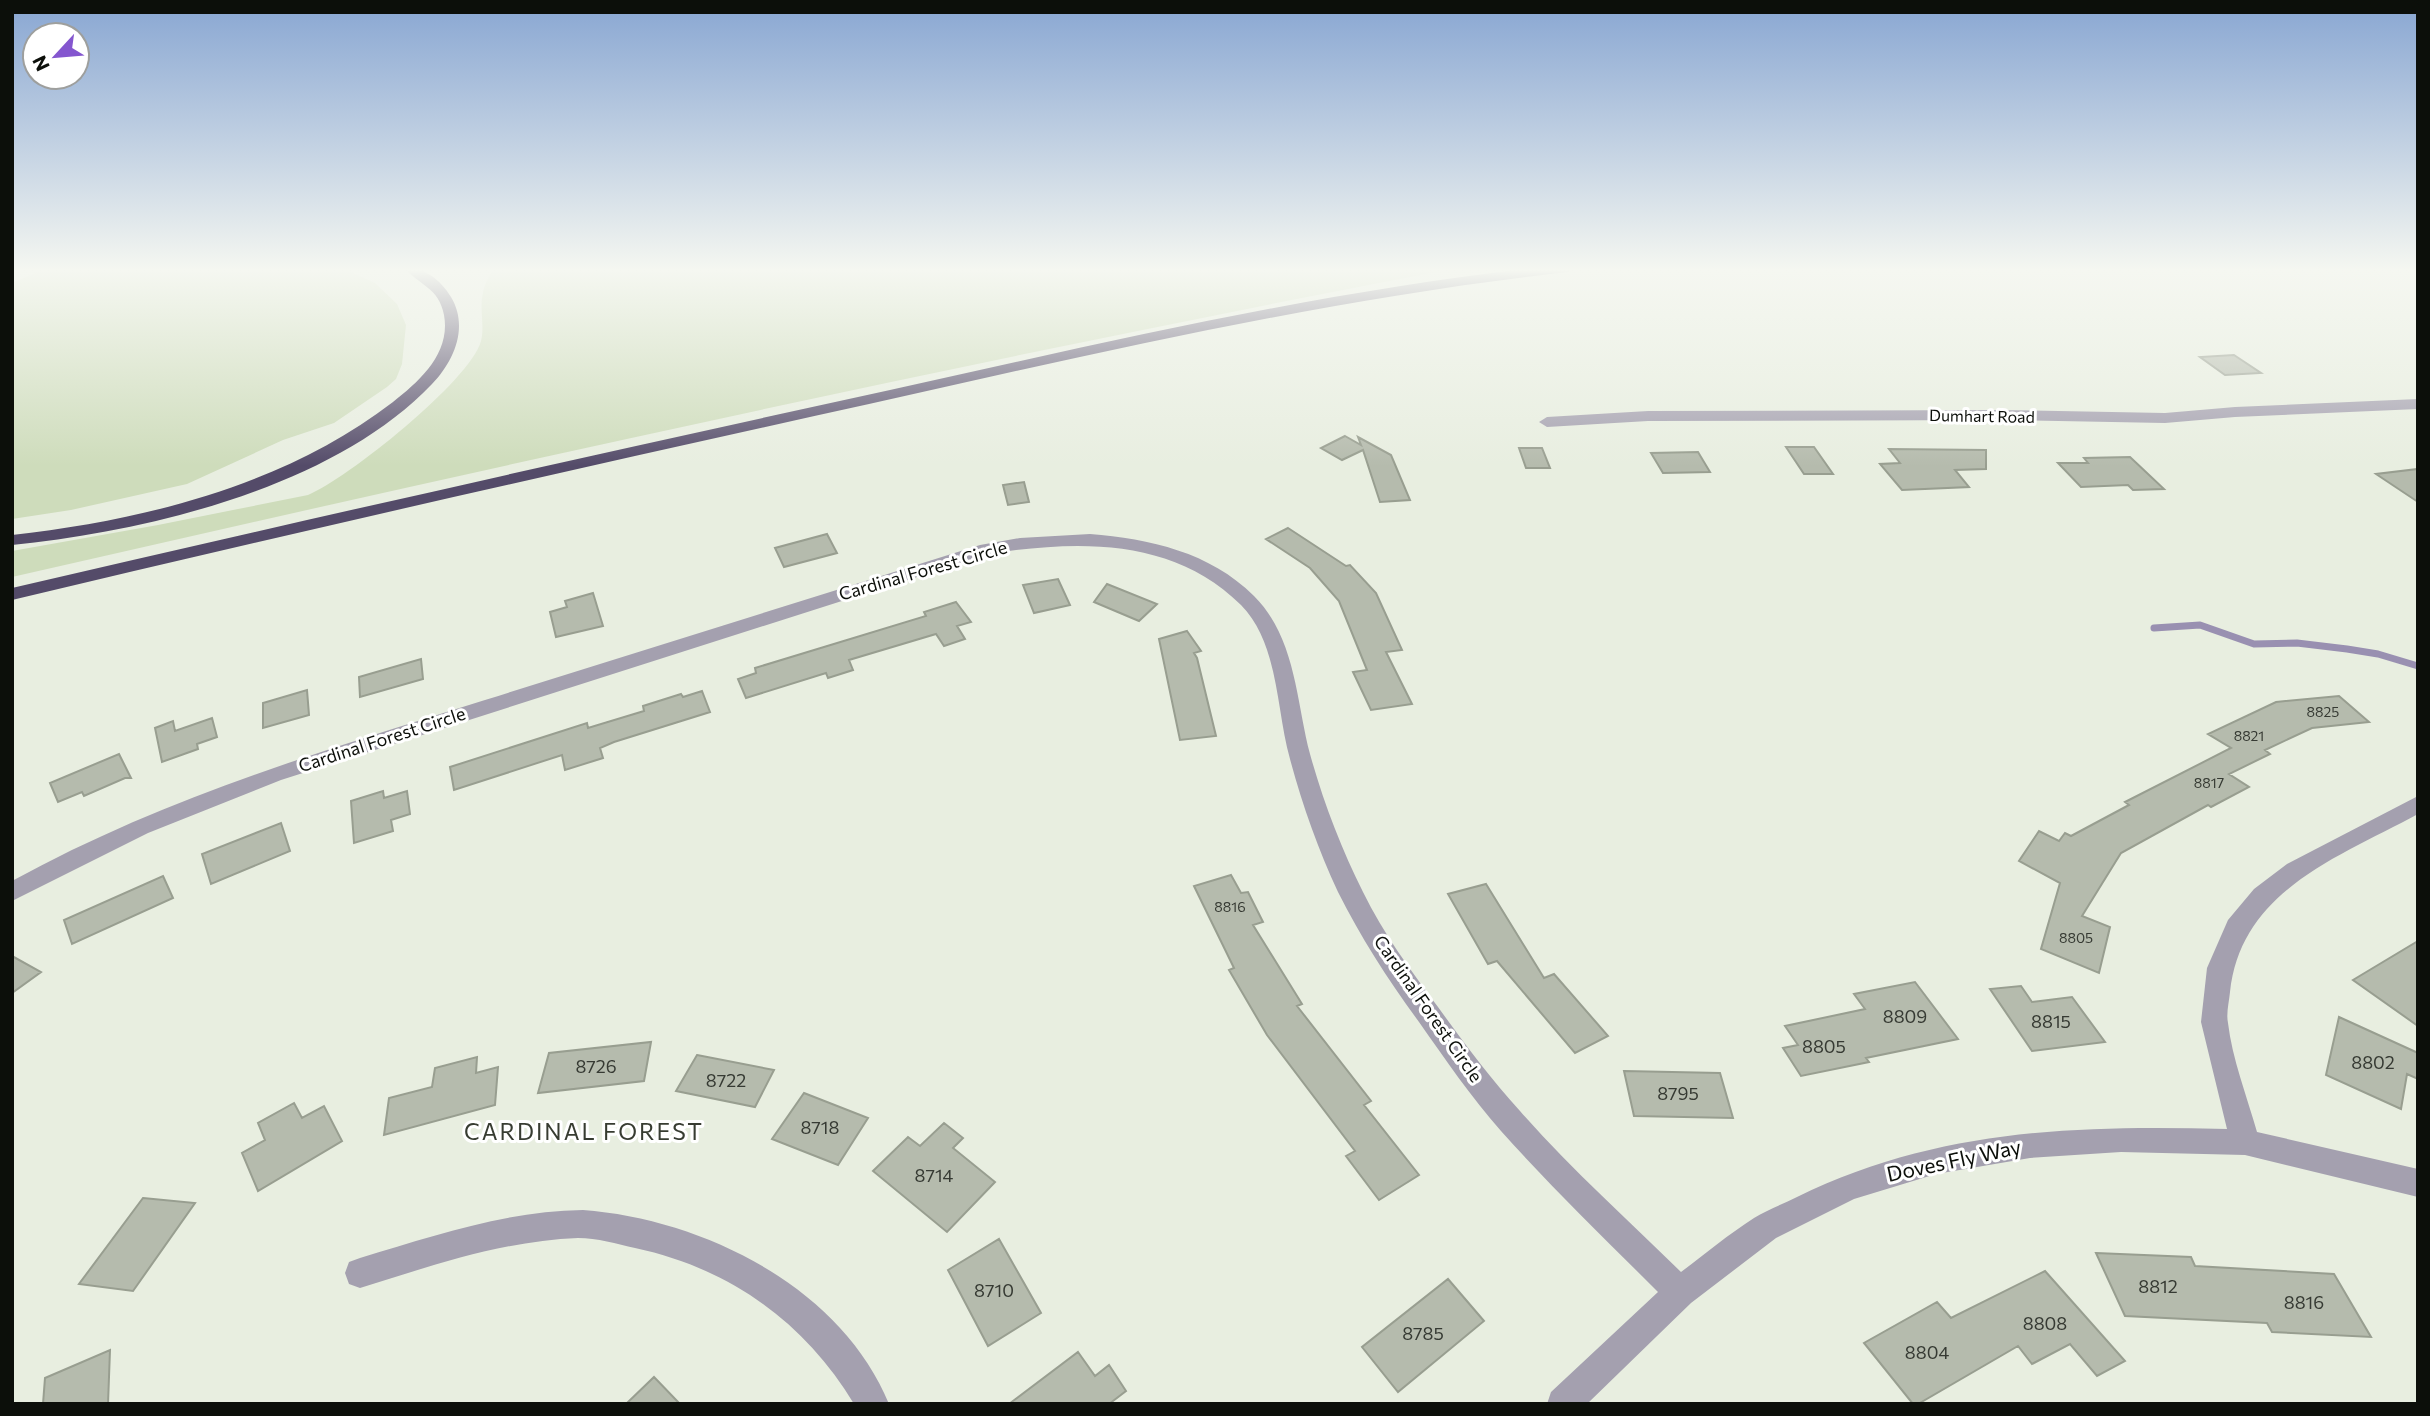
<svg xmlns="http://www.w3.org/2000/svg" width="2430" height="1416" viewBox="0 0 2430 1416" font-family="Commissioner,sans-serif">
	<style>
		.green { fill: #cedcbb }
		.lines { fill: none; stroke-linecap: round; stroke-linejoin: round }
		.stream { stroke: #9990b1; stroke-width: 7 }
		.building { fill: #b5bbad; stroke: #989e90; stroke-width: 2 }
		.minor { fill: #a4a0af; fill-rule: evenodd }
		.highway { fill: #544b69; fill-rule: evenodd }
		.labels { text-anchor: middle; stroke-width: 6; stroke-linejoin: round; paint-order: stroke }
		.number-label { font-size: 14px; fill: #363a33 }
		.far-street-label { font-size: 16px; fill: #0c0f0a; stroke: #fff }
		.street-label { font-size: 18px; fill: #0c0f0a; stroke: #fff }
		.near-number-label { font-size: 18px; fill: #363a33 }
		.near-street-label { font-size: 21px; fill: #0c0f0a; stroke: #fff }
		.near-neighbourhood-label { font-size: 23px; letter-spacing: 2px; fill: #373c31; stroke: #fff }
	</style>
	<rect width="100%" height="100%" fill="#e8eee0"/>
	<!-- green -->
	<path class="green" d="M47,268H342L375,283L397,304L406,325L402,364L396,379L387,387L334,423L283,440L187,484L71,510L12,519V283Z
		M493,268L609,271L690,268H1457C973,360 493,467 12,577V551L158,525L308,495C347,479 470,381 481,341C485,326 479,308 483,293C484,284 490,276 493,268Z"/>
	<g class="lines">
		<!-- stream -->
		<path class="stream" d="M2154,628L2200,625L2254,644L2297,643L2347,649L2378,654L2418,666"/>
	</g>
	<!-- building -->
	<path class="building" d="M2234,355L2261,373L2225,375L2200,357Z
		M1345,436L1361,445L1358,437L1391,455L1410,500L1380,502L1363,450L1342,460L1321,448Z
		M1786,447H1814L1833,474H1804Z
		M1519,448H1542L1550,468H1526Z
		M1889,449L1986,450V469L1955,470L1969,487L1902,490L1880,464L1900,463Z
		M1698,452L1710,472L1663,473L1651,453Z
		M2130,457L2164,489L2133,490L2128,485L2081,487L2058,463H2088L2084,458Z
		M2418,469V502L2376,474Z
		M1024,482L1029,502L1008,505L1003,485Z
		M1288,528L1346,566L1350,565L1376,593L1402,650L1386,652L1412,704L1371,710L1353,672L1367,670L1339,601L1310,568L1266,539Z
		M827,534L837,553L784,567L775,548Z
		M1058,579L1070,605L1034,613L1023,585Z
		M1107,584L1157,604L1139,621L1094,602Z
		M593,593L603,626L556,637L550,612L567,607L565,601Z
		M956,602L971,622L957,626L965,639L944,646L936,634L849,660L853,670L828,678L826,673L746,698L738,679L756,673L755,668L926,616L924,612Z
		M1187,631L1201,651L1194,653L1197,658L1216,736L1180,740L1159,639Z
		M421,659L423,679L360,697L359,677Z
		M307,690L309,715L263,728V703Z
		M702,691L710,712L614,742L600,748L603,758L565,770L562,755L454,790L450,767L587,723L588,728L644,711L643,706L681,694L683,697Z
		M2339,696L2369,722L2312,728L2265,750L2270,754L2229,774L2249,787L2211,807L2208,805L2121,853L2082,916L2110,927L2099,973L2041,949L2060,883L2019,861L2039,831L2059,841L2065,833L2071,836L2129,805L2125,802L2231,748L2208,734L2276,702Z
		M212,718L217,737L197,744L198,749L162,762L155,728L173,721L175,731Z
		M119,754L131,778H125L84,796L82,792L58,802L50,783Z
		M383,791L384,798L407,791L410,814L391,820L393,831L354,843L351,801Z
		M281,823L290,851L211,884L202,854Z
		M1231,875L1241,893L1248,892L1263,922L1253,925L1302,1004L1297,1006L1371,1101L1364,1105L1419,1175L1379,1200L1346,1156L1355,1151L1267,1035L1229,970L1234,968L1194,886Z
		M163,876L173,898L72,944L64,920Z
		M1486,884L1544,978L1554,974L1608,1036L1575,1053L1497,961L1488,964L1448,894Z
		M2418,941V1026L2353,980Z
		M12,956L41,972L12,993Z
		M1915,982L1958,1039L1866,1058L1869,1062L1801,1076L1783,1048L1798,1045L1785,1026L1865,1009L1854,994Z
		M2021,986L2032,1002L2072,997L2105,1042L2032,1051L1990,989Z
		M2339,1017L2418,1053V1079L2407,1074L2401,1109L2326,1075Z
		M651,1042L644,1081L538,1093L549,1053Z
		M697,1055L774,1070L755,1107L676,1091Z
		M477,1057L476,1073L498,1067L495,1105L384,1135L389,1098L432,1087L435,1068Z
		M1624,1071L1720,1073L1733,1118L1634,1116Z
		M804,1093L868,1118L838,1165L772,1139Z
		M294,1103L302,1118L324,1106L342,1141L258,1191L242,1153L265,1140L258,1123Z
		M944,1123L963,1138L953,1148L995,1182L947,1232L873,1171L908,1137L920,1146Z
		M143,1198L195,1203L133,1291L79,1284Z
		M999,1239L1041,1313L988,1346L948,1270Z
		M2096,1253L2191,1257L2195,1266L2334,1274L2371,1337L2272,1332L2267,1323L2125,1316Z
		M2045,1271L2125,1361L2097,1376L2070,1344L2032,1364L2018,1346L1918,1404H1913L1864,1343L1937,1302L1951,1318Z
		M1448,1279L1484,1321L1398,1392L1362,1347Z
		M110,1350L108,1404H43L45,1378Z
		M1078,1352L1095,1376L1109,1365L1126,1391L1109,1404H1009Z
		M654,1377L680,1404H626Z"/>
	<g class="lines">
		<!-- minor -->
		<path class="minor" d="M2418,399V409L2235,417L2165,423L2001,420L1648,421L1547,427L1539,422L1547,417L1648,411L2001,410L2165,413L2235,407Z
			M1090,534C1150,539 1210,552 1254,596C1296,638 1296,701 1310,754C1323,801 1341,848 1363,892C1383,933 1411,971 1438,1007C1464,1043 1490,1078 1520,1111C1570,1168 1627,1219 1681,1272C1705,1254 1729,1234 1754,1218C1767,1210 1783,1204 1797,1197C1936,1129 2076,1125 2227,1129L2201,1022L2207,968L2228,920L2254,889L2287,864L2418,796V814C2339,857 2241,890 2230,992C2229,1002 2226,1014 2228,1023C2232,1058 2247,1097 2257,1132L2418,1169V1197L2245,1155L2121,1152L2030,1158L1936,1174L1854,1199L1776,1238L1691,1303L1587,1404H1547L1551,1392L1658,1292C1605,1239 1551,1187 1501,1131C1471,1097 1445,1059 1419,1022C1389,981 1361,938 1338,892C1318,849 1302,804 1290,759C1276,709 1279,644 1241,605C1173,537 1076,540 989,554L281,780L148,833L12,901V881C163,798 322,751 485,700C650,648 815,597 980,545L1020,538Z
			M583,1210C703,1219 841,1287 889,1404H854C805,1322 729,1268 635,1248C617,1244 597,1238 578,1238C502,1241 431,1266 360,1288L349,1284L345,1273L349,1262L360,1258C433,1236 506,1211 583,1210Z"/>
		<!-- highway -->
		<path class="highway" d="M405,268C425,268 440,279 451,297C469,327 454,361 432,384C334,487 149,531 12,545V535C146,520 285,485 393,402C420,381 451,353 444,315C439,287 418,285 405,268Z
			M1535,268H1575L1568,272C1332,298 1101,352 869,404C583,467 297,532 12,600V588C304,520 597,454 890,390C1103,343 1317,292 1535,268Z"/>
	</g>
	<!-- sky -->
	<linearGradient id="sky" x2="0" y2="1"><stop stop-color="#88a6d2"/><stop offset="0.58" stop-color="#f5f7f1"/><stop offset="1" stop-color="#f5f7f1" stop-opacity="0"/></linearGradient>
	<rect width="2430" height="466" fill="url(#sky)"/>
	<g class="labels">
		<!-- number labels -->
		<g class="number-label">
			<text x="2323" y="717">8825</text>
			<text x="2249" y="741">8821</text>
			<text x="2209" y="788">8817</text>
			<text x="1230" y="912">8816</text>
			<text x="2076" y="943">8805</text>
		</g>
		<!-- far-street labels -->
		<g class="far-street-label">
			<text transform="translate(1982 416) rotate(1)" y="6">Dumhart Road</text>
		</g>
		<!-- street labels -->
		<g class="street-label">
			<text transform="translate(923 571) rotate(-16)" y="6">Cardinal Forest Circle</text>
			<text transform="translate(382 740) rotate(-18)" y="6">Cardinal Forest Circle</text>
			<text transform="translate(1428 1009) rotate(55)" y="6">Cardinal Forest Circle</text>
		</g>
		<!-- near-number labels -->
		<g class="near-number-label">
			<text x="1905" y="1023">8809</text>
			<text x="2051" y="1028">8815</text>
			<text x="1824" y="1053">8805</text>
			<text x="2373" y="1069">8802</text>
			<text x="596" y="1073">8726</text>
			<text x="726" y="1087">8722</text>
			<text x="1678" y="1100">8795</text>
			<text x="820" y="1134">8718</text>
			<text x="934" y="1182">8714</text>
			<text x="2158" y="1293">8812</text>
			<text x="994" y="1297">8710</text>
			<text x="2304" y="1309">8816</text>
			<text x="2045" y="1330">8808</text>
			<text x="1423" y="1340">8785</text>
			<text x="1927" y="1359">8804</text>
		</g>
		<!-- near-street labels -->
		<g class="near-street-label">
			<text transform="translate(1954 1161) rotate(-12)" y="7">Doves Fly Way</text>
		</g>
		<!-- near-neighbourhood labels -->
		<g class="near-neighbourhood-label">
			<text x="584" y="1140">CARDINAL FOREST</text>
		</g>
	</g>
	<!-- border -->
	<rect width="2430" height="1416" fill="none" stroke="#0c0f0a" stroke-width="28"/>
	<!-- north arrow -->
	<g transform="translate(56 56) rotate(244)"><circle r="33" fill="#ffffff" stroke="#9e9f9d" stroke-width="2"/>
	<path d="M0-5L12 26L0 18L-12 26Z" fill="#8456cf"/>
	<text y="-10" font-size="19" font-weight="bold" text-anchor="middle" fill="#0c0f0a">N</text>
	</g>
</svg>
